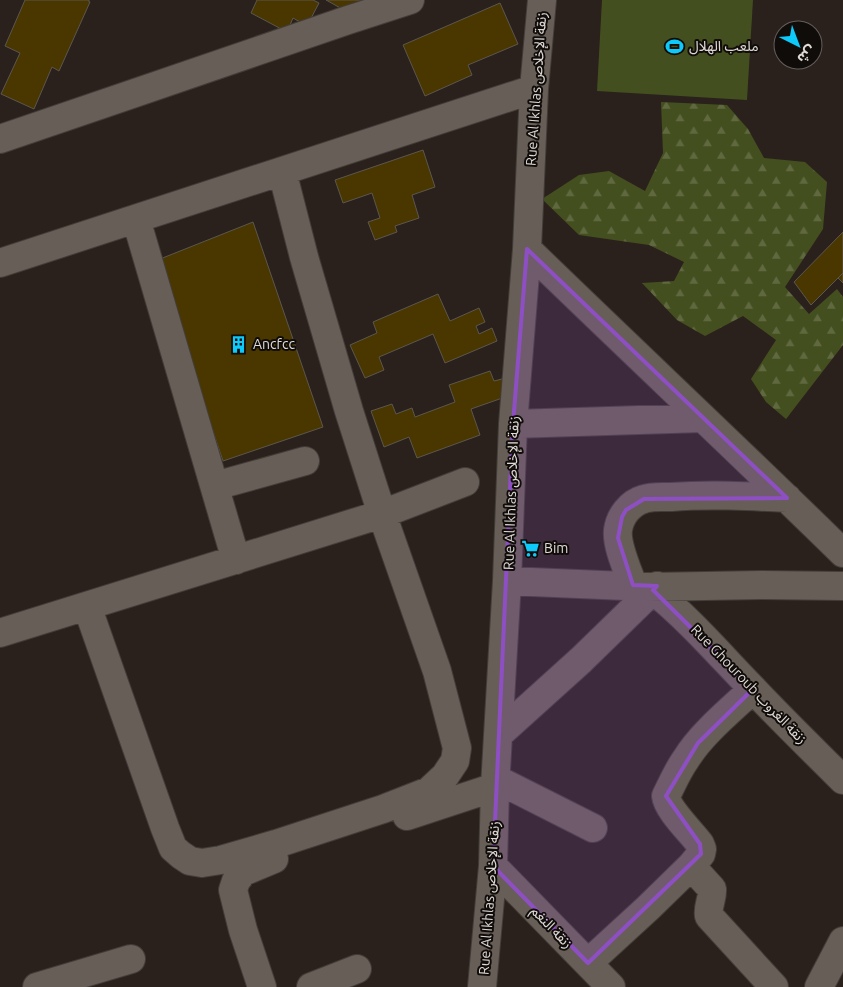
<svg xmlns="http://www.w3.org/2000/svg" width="843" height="987" viewBox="0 0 843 987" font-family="Ubuntu,'Noto Sans Arabic',sans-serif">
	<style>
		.forest { fill: url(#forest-firs) }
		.garden { fill: #444f1f }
		.building { fill: #4a3700; stroke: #5b574e }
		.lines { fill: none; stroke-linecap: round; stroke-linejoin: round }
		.minor-casing { stroke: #433d39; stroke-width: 30 }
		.minor { stroke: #685e58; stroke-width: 28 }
		.marked { fill: #8f4fc4; fill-opacity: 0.2; stroke: #8f4fc4; stroke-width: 4; stroke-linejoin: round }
		.labels { text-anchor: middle; stroke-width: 4; stroke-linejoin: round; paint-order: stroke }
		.poi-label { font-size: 14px; fill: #e0dad7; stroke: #100c09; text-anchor: start }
		.street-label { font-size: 14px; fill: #e0dad7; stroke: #100c09 }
	</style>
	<defs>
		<pattern id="forest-firs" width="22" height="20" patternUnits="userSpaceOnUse" patternTransform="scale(1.25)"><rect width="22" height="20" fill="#444f1f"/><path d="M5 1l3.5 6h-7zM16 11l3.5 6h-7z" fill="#5f683f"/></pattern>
	</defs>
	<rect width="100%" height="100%" fill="#2a211c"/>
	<!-- forest -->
	<path class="forest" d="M661,102L727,105L748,129L764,158L805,162L827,182L823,229L785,287L809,314L837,289L843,297V345L786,419L766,402L751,379L776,340L743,316L705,336L677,320L642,283L674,281L684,262L649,245L579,235L542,199L579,175L609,171L645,191L663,153Z"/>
	<!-- garden -->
	<path class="garden" d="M602,0H753L747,100L597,91Z"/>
	<!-- building -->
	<path class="building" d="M25,0H89V2H90L59,71L52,67L34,109L1,94L20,53L5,46Z
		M257,0H313L319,3L307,26L293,18L287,32L251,13Z
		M326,0H361L353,15Z
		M500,3L518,44L468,65L472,75L425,96L403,45Z
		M423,150L435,187L412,195L419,218L395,226L397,232L375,240L368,222L380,218L372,193L343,203L335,180Z
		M253,222L323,427L223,461L155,261Z
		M843,232V273L811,305L794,282Z
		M843,273V283L838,278Z
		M438,294L450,321L479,308L485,322L476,326L479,334L492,328L497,341L445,363L433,334L379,357L384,370L365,378L350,345L377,333L373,322Z
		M490,371L494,381L502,379L508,396L471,409L480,435L417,458L409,437L384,447L371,411L392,404L396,414L412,408L415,417L455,402L449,385Z"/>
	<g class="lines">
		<defs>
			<path id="minor" d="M0,139L135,93L348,20L410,0
				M136,219L236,560
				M527,249C632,351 739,451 843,553
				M0,263L534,89
				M513,424L703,418
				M215,486L305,461
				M507,581L649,587L761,585L843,586
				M633,585C628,571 616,545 618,530C620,516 630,503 644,499C652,496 662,497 671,497C709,494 748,496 787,498
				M653,590C689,619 719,654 751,687C781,719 812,749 843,780
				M87,606L165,828L173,848L181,855L190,861L202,863L221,860L276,844L383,809L429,791L445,776L455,761L457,748L437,671L382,514L349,411L304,257L282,171
				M0,633L382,514L465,482
				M499,734L581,660L657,586
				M496,779L593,828
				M407,816L495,787
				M493,866L611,987
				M691,866L712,889C713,898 707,907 709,916L774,987
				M588,963L648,908L691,866L701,854L702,849L700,844C692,833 667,809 666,796C672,784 678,770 686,759C702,733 731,710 753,689
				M37,987L131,959
				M262,987L243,930L233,890L236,881L243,872L274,859
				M311,987L357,969
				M482,987L493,866L495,787L507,581L513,424L527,249L534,89L542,0
				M819,987L843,941"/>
		</defs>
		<!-- minor casing -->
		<use href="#minor" class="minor-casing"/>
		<!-- minor -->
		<use href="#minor" class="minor"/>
	</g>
	<!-- marked area -->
	<path class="marked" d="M527,249L787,498L644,499L626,510L622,517L618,538L633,585L657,586L653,590L753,689L698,743L666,796L700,844L701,854L588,963L493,866L513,424Z"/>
	<!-- icons -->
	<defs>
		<symbol id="stadium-bare" viewBox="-9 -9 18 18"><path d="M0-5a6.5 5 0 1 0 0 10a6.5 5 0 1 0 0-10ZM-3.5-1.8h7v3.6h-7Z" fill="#0dcafa" stroke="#100c09" stroke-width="2.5" paint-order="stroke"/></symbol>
		<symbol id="building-bare" viewBox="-9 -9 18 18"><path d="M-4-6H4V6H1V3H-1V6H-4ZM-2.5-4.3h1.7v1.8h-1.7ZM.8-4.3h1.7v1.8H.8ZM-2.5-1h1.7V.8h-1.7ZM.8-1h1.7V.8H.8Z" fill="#0dcafa" stroke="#100c09" stroke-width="2.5" paint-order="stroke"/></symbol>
		<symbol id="supermarket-bare" viewBox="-9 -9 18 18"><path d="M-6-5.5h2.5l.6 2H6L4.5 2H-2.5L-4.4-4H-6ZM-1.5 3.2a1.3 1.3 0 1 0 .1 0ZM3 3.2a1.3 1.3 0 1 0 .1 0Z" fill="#0dcafa" stroke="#100c09" stroke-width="2.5" paint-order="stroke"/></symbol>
	</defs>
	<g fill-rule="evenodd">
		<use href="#stadium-bare" x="662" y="34" width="25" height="25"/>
		<use href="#building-bare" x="226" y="332" width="25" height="25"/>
		<use href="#supermarket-bare" x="518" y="536" width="25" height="25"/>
	</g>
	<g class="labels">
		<!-- poi labels -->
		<g class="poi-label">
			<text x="689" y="51">ملعب الهلال</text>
			<text x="253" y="349">Ancfcc</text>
			<text x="544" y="553">Bim</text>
		</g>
		<!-- street labels -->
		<g class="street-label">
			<text transform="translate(536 89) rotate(-86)" y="5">Rue Al Ikhlas زنقة الإخلاص</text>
			<text transform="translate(511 493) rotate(-88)" y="5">Rue Al Ikhlas زنقة الإخلاص</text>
			<text transform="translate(749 684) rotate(46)" y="5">Rue Ghouroub زنقة الغروب</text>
			<text transform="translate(489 898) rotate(-86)" y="5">Rue Al Ikhlas زنقة الإخلاص</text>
			<text transform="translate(552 927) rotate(46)" y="5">زنقة النغم</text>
		</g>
	</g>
	<!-- north arrow -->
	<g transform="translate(798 45) rotate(138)"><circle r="24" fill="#100c09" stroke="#635e5b"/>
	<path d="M0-4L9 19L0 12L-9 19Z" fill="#0dcafa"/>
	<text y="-8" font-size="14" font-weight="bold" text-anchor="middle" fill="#e0dad7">ش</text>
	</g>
</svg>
